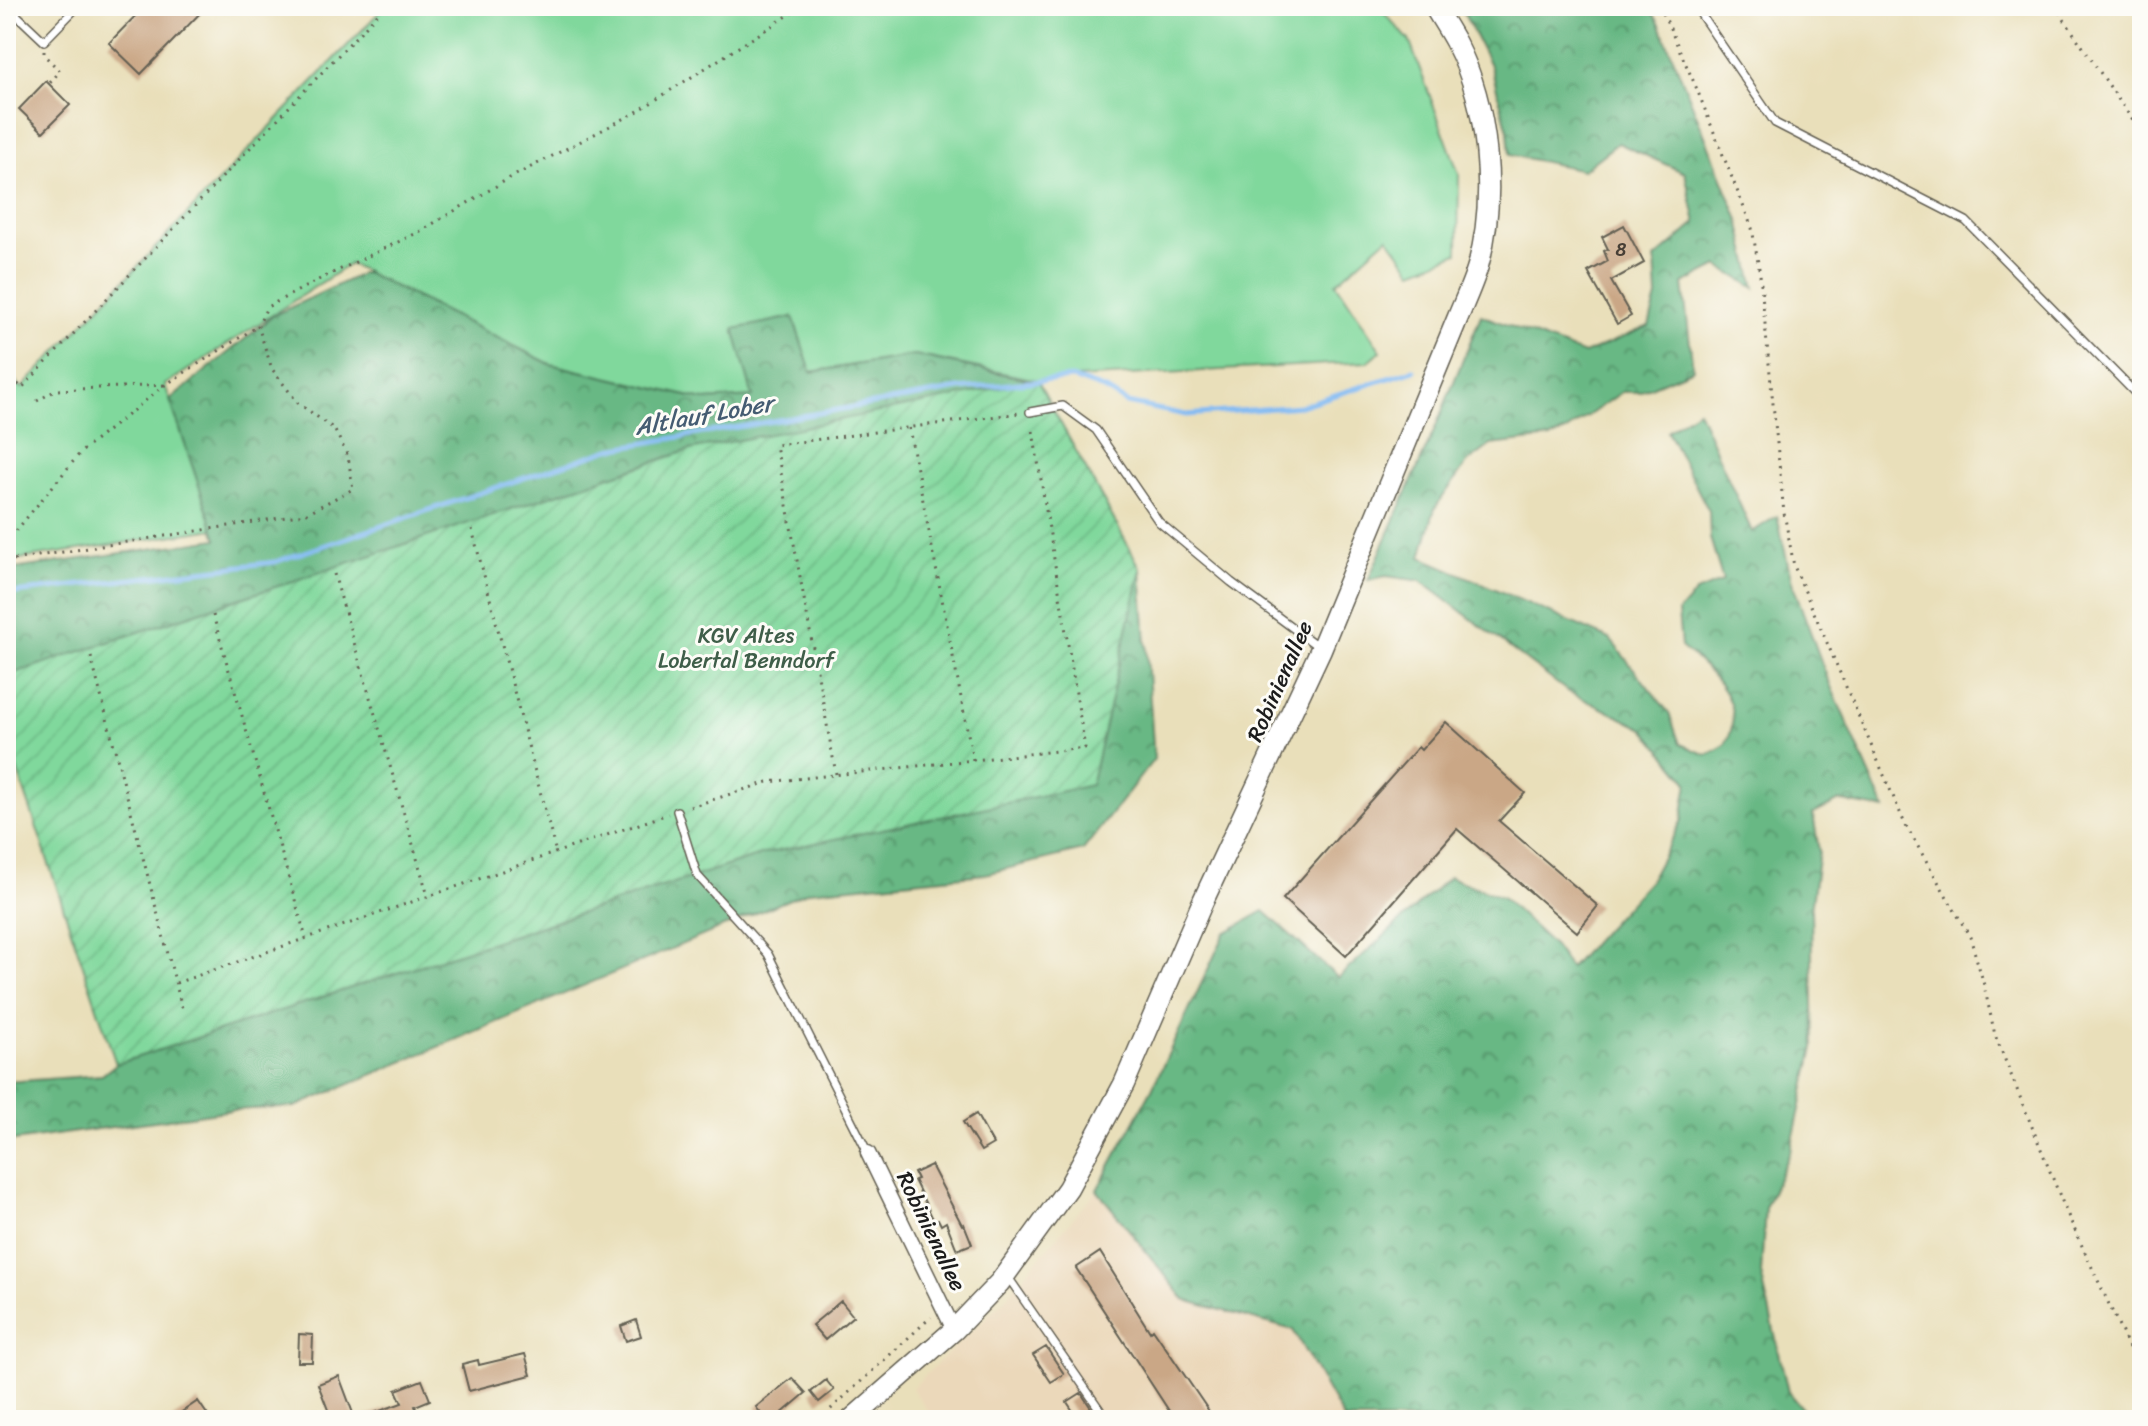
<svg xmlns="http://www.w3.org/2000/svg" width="2148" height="1426" viewBox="0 0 2148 1426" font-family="Sriracha,sans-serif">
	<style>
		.built { fill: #ebd8ba }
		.green { fill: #80d89c; stroke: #4e7a5c; stroke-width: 2 }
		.forest { fill: url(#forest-crowns); stroke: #426a50; stroke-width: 2 }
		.garden { fill: url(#garden-furrows); stroke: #4e7a5c; stroke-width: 2 }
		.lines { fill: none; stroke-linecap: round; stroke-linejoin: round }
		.stream { stroke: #83bbf3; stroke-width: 5 }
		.building { fill: #caa786 }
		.lane-casing { stroke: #646053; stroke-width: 10 }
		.street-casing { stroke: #646053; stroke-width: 17 }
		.secondary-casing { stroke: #646053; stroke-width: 23 }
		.path { stroke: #646053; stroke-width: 3; stroke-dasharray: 2 6; stroke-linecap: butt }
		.lane { stroke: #fff; stroke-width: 7 }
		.street { stroke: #fff; stroke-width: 14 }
		.secondary { stroke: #fff; stroke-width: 20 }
		.labels { text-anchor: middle; stroke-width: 6; stroke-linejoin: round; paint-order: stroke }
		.number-label { font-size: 18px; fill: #483f36 }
		.park-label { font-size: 22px; fill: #3f5e49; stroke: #fdfcf7 }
		.street-label { font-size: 22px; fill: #1c1c1c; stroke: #fdfcf7 }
		.water-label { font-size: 24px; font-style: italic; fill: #455c72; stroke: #fdfcf7 }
	</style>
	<defs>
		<pattern id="forest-crowns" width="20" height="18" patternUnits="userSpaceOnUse" patternTransform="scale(2)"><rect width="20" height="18" fill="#68b884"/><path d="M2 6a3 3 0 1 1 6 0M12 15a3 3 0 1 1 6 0" fill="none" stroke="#55956b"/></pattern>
		<pattern id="garden-furrows" width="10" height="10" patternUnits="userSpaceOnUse" patternTransform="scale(2)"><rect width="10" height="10" fill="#80d89c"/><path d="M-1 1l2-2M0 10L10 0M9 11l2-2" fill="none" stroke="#6eb986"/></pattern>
	</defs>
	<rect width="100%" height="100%" fill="#fdfcf7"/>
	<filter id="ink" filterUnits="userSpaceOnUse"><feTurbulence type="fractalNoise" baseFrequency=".0125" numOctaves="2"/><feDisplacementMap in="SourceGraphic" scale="16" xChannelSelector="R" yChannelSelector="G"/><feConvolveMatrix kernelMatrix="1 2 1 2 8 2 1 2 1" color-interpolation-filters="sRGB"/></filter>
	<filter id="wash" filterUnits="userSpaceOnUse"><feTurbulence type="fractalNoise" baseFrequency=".006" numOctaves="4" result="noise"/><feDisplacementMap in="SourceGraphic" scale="32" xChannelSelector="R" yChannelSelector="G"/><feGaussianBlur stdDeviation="1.8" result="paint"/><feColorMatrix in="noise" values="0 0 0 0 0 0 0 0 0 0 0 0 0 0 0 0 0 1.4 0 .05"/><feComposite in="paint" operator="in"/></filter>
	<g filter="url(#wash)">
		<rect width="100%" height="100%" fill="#e9dfba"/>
		<!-- built -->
		<path class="built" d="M1097,1190L1185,1300L1293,1330L1344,1420H934L912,1388L1002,1302Z"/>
		<!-- green -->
		<path class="green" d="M385,6H1378L1409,40L1459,174L1458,253L1413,271L1388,237L1336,283L1381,351L1367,362L1037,380L915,355L811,372L793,317L754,398L704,400L550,364L350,264L165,385L215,529L6,561V373L22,388Z"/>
		<!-- forest -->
		<path class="forest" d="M1460,6H1649L1660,25L1739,220L1755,288L1718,266L1683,284L1693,369L1639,392H1622L1568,430L1551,438L1491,445L1467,463L1435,508L1421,557L1610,639L1669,713L1680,744L1707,755L1725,745C1728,739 1731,732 1732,726C1738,695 1703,664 1681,647L1678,612L1696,592L1723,581L1710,538L1709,511L1667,431L1698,410L1752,532L1777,516L1792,582L1828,680L1885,809L1840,801L1813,814L1819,851L1811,910L1814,1048L1791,1149L1765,1208L1761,1274L1788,1392L1811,1420H1344L1293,1330L1185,1300L1097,1190L1152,1089L1225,933L1264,911L1338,978L1449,877L1502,897L1554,946L1570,968L1650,880L1682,820L1688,782L1644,729L1567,691L1421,581L1386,576L1368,580L1434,431L1481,315L1584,354L1649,326L1657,297L1655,259L1696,223L1685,173L1618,143L1583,170L1510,155L1508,131L1491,67Z
			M365,272L550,364L704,400L753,397L734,329L793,317L811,372L915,355L1040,382L690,450L6,676V570L217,539L170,400L274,315Z
			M1141,569L1154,759L1083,850L985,874L809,891L295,1107L232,1110L6,1142V1082L102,1075L116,1064L763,854L1091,785Z"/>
		<!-- garden -->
		<path class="garden" d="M1037,380L1141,569L1091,785L763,854L116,1064L6,736V676L690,450Z"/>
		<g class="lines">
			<!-- stream -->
			<path class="stream" d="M6,594L275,562L610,449L959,389L1072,378L1106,390L1127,403L1186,415L1300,406L1414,370"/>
		</g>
		<g id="blocks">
			<!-- building -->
			<path class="building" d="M145,6H207L141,74L109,43Z
				M46,81L70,105L43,132L19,109Z
				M1624,225L1644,263L1611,281L1631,316L1617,324L1588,272L1608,261L1604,251L1608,249L1602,237Z
				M1446,722L1525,793L1499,821L1598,906L1577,932L1457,829L1346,956L1283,899L1418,747L1421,750Z
				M976,1114L993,1144L981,1151L963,1122Z
				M931,1165L962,1225L964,1224L972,1244L957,1250L946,1222L941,1225L938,1219L934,1221L914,1180L917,1179L914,1173Z
				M1100,1252L1150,1332L1153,1329L1215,1420H1175L1076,1268Z
				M841,1301L853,1316L825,1340L812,1325Z
				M636,1320L641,1336L626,1341L621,1326Z
				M299,1334L313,1335L312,1362H298Z
				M1046,1347L1064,1374L1051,1382L1033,1355Z
				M525,1354L531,1375L469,1391L462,1364L478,1360L479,1365Z
				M339,1376L354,1416L343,1420H332L318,1384Z
				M792,1378L806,1393L774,1420H766L756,1407Z
				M422,1380L430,1400L415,1406L420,1420H360V1418L402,1403L396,1390Z
				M826,1380L834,1390L819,1402L811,1392Z
				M1081,1393L1099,1420H1079L1067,1402Z
				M198,1401L211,1420H170Z"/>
		</g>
	</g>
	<g filter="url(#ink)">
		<use href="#blocks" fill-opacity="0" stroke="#646053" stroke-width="2"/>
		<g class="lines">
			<defs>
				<path id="lane" d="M7,6L44,41L78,6
					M1695,6L1775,123L1966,221L2142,400
					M1030,412L1063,406L1096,430L1159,522L1231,582L1320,648
					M677,811L697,875L768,954L868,1153
					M1008,1277L1107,1420"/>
				<path id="street" d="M868,1153L954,1330"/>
				<path id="secondary" d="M851,1420L954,1330L1000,1282L1068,1188L1124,1084L1203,901L1321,649L1458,317C1465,300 1473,283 1478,266C1497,198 1489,106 1456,43C1449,30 1441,18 1434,6"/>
			</defs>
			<!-- lane casing -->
			<use href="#lane" class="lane-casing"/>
			<!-- street casing -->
			<use href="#street" class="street-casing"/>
			<!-- secondary casing -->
			<use href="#secondary" class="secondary-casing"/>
			<!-- path -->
			<path class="path" d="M1660,6L1696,87L1752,228L1760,274L1784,513L1794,566L1905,824L1970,937L1983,981L1995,1035L2066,1211L2142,1376
				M2055,6L2142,134
				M44,51V55L60,71L49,84
				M6,373L22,388L385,6
				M37,401L56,390L165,385
				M909,428L973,760
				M472,529L556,853
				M6,543L81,452L165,385L258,326
				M6,561L305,514L353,489L348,456L334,429L298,403L272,369L258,326L267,307L322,278L419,232L508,179L635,113L803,6
				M334,574L428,896
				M213,615L306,938
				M91,657L183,1012
				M836,774L776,445L1020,413
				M690,807L768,782L1085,748L1032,425
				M176,983L668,814
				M819,1420L931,1317"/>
			<!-- lane -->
			<use href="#lane" class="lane"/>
			<!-- street -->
			<use href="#street" class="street"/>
			<!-- secondary -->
			<use href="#secondary" class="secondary"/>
		</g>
	</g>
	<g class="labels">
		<!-- number labels -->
		<g class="number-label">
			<text x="1621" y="256">8</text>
		</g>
		<!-- park labels -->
		<g class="park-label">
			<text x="746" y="643">KGV Altes<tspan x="746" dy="25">Lobertal Benndorf</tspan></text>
		</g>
		<!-- street labels -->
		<g class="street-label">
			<text transform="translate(1279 681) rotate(-66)" y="8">Robinienallee</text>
			<text transform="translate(932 1231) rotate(64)" y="8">Robinienallee</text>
		</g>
		<!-- water labels -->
		<g class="water-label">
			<text transform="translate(704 415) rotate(-10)" y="8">Altlauf Lober</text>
		</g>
	</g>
	<!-- margin -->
	<rect width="2148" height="1426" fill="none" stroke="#fdfcf7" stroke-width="32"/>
</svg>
